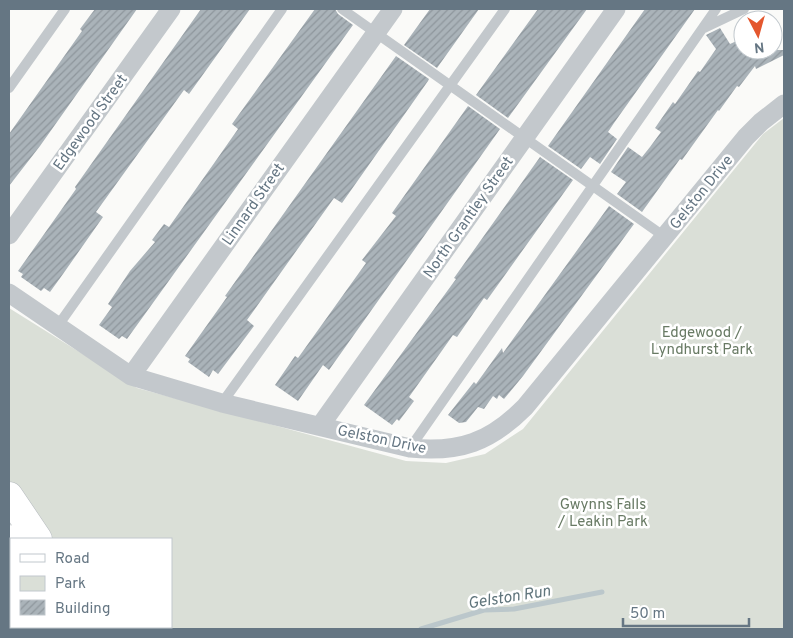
<svg xmlns="http://www.w3.org/2000/svg" width="793" height="638" viewBox="0 0 793 638" font-family="Overpass,sans-serif">
	<style>
		.park { fill: #dadfd7 }
		.lines { fill: none; stroke-linecap: round; stroke-linejoin: round }
		.stream { stroke: #bbc7cb; stroke-width: 5 }
		.building { fill: url(#building-hatch) }
		.primary-casing { stroke: #b5babe; stroke-width: 29 }
		.lane { stroke: #c3c8cc; stroke-width: 10 }
		.street { stroke: #c3c8cc; stroke-width: 19 }
		.primary { stroke: #fff; stroke-width: 28 }
		.labels { text-anchor: middle; stroke-width: 5; stroke-linejoin: round; paint-order: stroke }
		.street-label { font-size: 15px; fill: #657683; stroke: #fff }
		.park-label { font-size: 15px; fill: #687a64; stroke: #fff }
		.water-label { font-size: 16px; font-style: italic; fill: #60757c; stroke: #fff }
	</style>
	<defs>
		<pattern id="building-hatch" width="6" height="6" patternUnits="userSpaceOnUse" patternTransform="scale(1.25)"><rect width="6" height="6" fill="#aab3b9"/><path d="M-1 1l2-2M0 6l6-6M5 7l2-2" fill="none" stroke="#8e969c"/></pattern>
	</defs>
	<rect width="100%" height="100%" fill="#fafaf8"/>
	<!-- park -->
	<path class="park" d="M784,118V629H103L102,627H171V539H50L9,480V308L137,388L406,461L446,463L485,454L523,429L763,134Z
		M9,563L11,567V627H48L49,629H9Z"/>
	<g class="lines">
		<!-- stream -->
		<path class="stream" d="M421,629L484,610L514,609L602,592"/>
	</g>
	<!-- building -->
	<path class="building" d="M95,9H137L40,146L9,186V134L82,31L80,29Z
		M201,9H250L189,94L184,90L96,212L103,217L63,274L50,292L44,288L41,291L21,277L23,274L18,271L76,189L75,187Z
		M315,9H335L338,14L353,25L127,339L122,336L119,339L99,325L112,307L108,304L130,271L155,242L152,240L164,224L169,227L217,159L238,129L232,124Z
		M430,9H479L437,68L404,45Z
		M538,9H587L508,118L476,95Z
		M645,9H695L614,123L608,132L617,139L600,164L590,157L581,169L548,146Z
		M720,28L730,44L743,38V50H784V55L756,69L755,66L739,87L737,86L719,111L718,110L682,160L680,159L642,212L617,194L626,182L611,172L628,147L642,157L650,147L661,132L655,128L673,102L675,104L698,71L700,72L716,49L706,35Z
		M396,56L429,79L428,81L342,203L334,198L247,320L254,326L218,374L213,370L209,377L188,362L190,359L185,356L227,297L225,296Z
		M468,106L500,129L329,370L323,365L298,401L275,385L295,356L298,358L366,263L362,260L396,216L392,213Z
		M540,157L573,180L487,300L484,298L457,337L453,335L441,352L409,397L414,401L399,421L397,419L392,425L364,405L456,279L454,278Z
		M609,206L634,224L523,376L504,399L499,395L497,399L493,396L484,409L478,407L466,422L459,423L448,415L474,382L476,384L502,348L503,353Z"/>
	<g class="lines">
		<defs>
			<path id="primary" d="M9,496L38,539
				M9,539L11,543
				M61,627L63,629
				M90,627L92,629"/>
		</defs>
		<!-- primary casing -->
		<use href="#primary" class="primary-casing"/>
		<!-- lane -->
		<path class="lane" d="M342,9L665,237
			M704,28L744,9
			M9,88L65,9
			M57,327L282,9
			M222,403L505,9
			M410,448L716,9"/>
		<!-- street -->
		<path class="street" d="M9,235L171,9
			M9,293L131,376L222,403L410,448C460,453 490,442 525,407L746,137L761,122L784,104
			M131,376L393,9
			M320,426L616,9"/>
		<!-- primary -->
		<use href="#primary" class="primary"/>
	</g>
	<g class="labels">
		<!-- street labels -->
		<g class="street-label">
			<text transform="translate(90 122) rotate(-54)" y="5">Edgewood Street</text>
			<text transform="translate(701 192) rotate(-51)" y="5">Gelston Drive</text>
			<text transform="translate(253 204) rotate(-55)" y="5">Linnard Street</text>
			<text transform="translate(468 217) rotate(-55)" y="5">North Grantley Street</text>
			<text transform="translate(382 439) rotate(12)" y="5">Gelston Drive</text>
		</g>
		<!-- park labels -->
		<g class="park-label">
			<text x="702" y="337">Edgewood /<tspan x="702" dy="17">Lyndhurst Park</tspan></text>
			<text x="603" y="509">Gwynns Falls<tspan x="603" dy="17">/ Leakin Park</tspan></text>
		</g>
		<!-- water labels -->
		<g class="water-label">
			<text transform="translate(509 596) rotate(-9)" y="6">Gelston Run</text>
		</g>
	</g>
	<!-- border -->
	<rect width="793" height="638" fill="none" stroke="#657683" stroke-width="20"/>
	<!-- legend -->
	<rect x="10" y="538" width="162" height="90" fill="#ffffff" stroke="#c1c8cd"/>
	<rect x="20" y="554" width="25" height="8" fill="#ffffff" stroke="#c1c8cd"/>
	<text x="55" y="563" font-size="15" fill="#657683">Road</text>
	<rect x="20" y="576" width="25" height="15" fill="#dadfd7" stroke="#c1c8cd"/>
	<text x="55" y="588" font-size="15" fill="#657683">Park</text>
	<rect x="20" y="600" width="25" height="15" fill="url(#building-hatch)" stroke="#c1c8cd"/>
	<text x="55" y="613" font-size="15" fill="#657683">Building</text>
	<!-- north arrow -->
	<g transform="translate(758 35) rotate(174)"><circle r="24" fill="#ffffff" stroke="#c1c8cd"/>
	<path d="M0-4L9 19L0 12L-9 19Z" fill="#e4572e"/>
	<text y="-8" font-size="14" font-weight="bold" text-anchor="middle" fill="#657683">N</text>
	</g>
	<!-- scale -->
	<path d="M623 618v8h126v-8" fill="none" stroke="#657683" stroke-width="2.5"/>
	<text x="630" y="618" font-size="15" fill="#657683" stroke="#ffffff" stroke-width="4" paint-order="stroke">50 m</text>
</svg>
